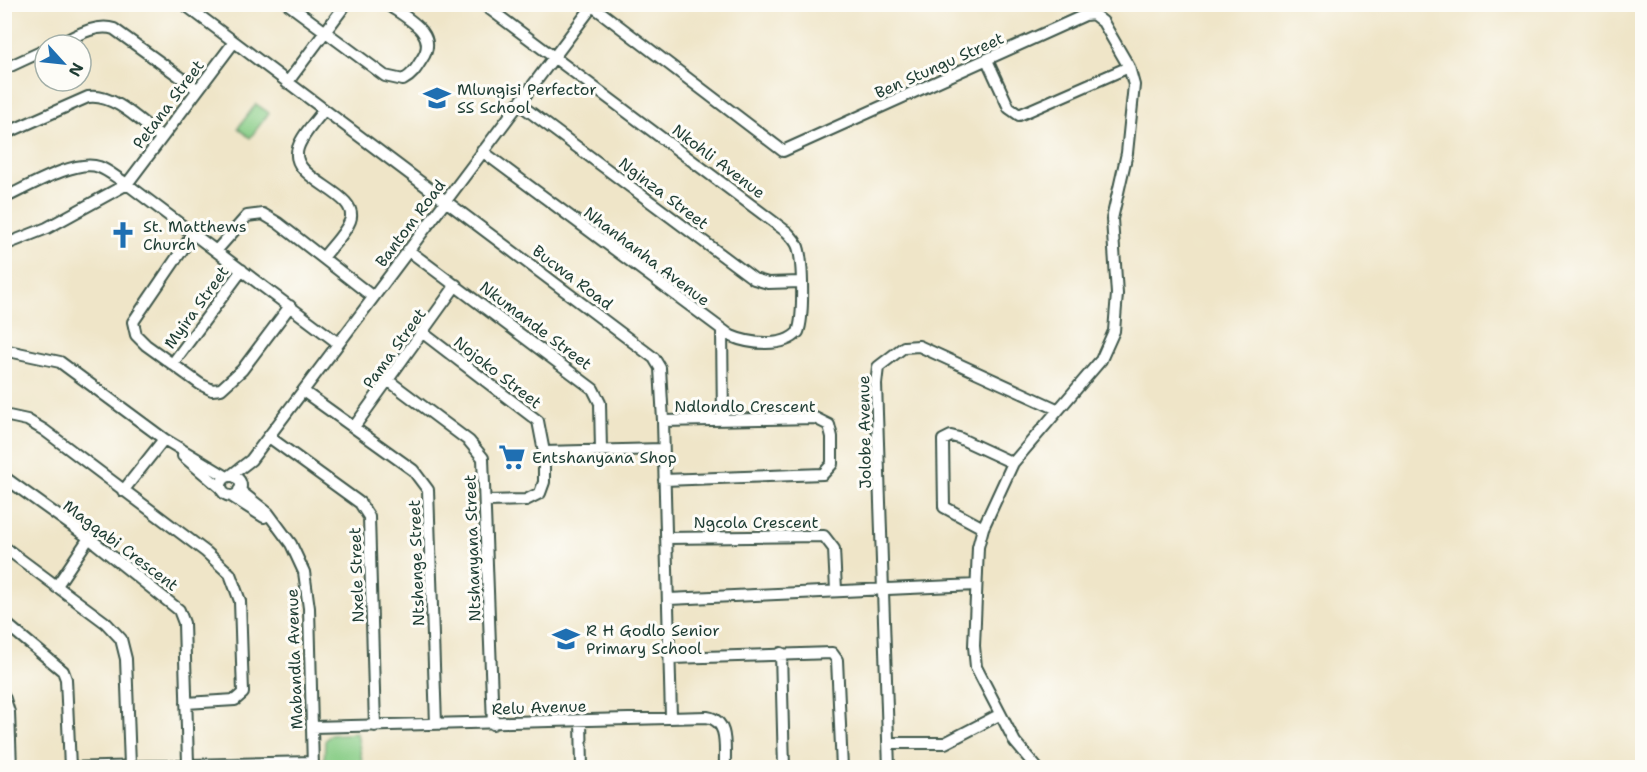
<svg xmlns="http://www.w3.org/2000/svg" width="1647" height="772" viewBox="0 0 1647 772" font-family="'Shantell Sans',sans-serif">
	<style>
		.green { fill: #89cd87; stroke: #54855e; stroke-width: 1.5 }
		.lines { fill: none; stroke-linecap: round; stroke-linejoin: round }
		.minor-casing { stroke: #3e564a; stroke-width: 14 }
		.minor { stroke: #fff; stroke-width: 10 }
		.labels { text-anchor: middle; stroke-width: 6; stroke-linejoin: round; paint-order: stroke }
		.street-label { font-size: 16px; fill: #1f3d34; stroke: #fdfcf7 }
		.poi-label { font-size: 16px; fill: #1f3d34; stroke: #fdfcf7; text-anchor: start }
	</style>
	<rect width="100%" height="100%" fill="#fdfcf7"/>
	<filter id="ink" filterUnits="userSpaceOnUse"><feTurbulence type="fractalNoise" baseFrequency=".0167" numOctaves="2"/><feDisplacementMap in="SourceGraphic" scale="12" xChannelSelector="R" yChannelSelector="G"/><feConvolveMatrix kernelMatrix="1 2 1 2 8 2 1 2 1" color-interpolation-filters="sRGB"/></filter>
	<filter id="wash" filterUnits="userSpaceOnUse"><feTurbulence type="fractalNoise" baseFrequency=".008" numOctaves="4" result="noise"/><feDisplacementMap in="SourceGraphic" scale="24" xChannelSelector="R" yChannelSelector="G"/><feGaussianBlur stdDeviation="1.35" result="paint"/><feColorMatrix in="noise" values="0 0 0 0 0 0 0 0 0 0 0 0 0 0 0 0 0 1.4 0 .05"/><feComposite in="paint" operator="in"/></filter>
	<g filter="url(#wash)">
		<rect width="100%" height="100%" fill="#efe5c8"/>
		<!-- green -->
		<path class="green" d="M256,104L269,113L250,138L238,128Z
			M357,733L363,767H324L325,741L330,735Z"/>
	</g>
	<g filter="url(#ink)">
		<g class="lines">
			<defs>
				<path id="minor" d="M184,4L654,358L660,368L663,421L671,717
					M288,4L385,76L403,80C413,75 417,67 422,59C440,33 406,18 387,4
					M590,4L783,151L1085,15L1093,14L1103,22L1129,67L1134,85L1127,153L1112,219L1117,294L1114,331L1101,360L1013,463L983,528L978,547L974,646L976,667L1015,742L1037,768
					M57,45C74,37 95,23 114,29L197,89
					M987,60L1009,108L1019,115L1129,67
					M4,69L45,50
					M287,83L346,4
					M518,103L754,279L768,283L800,282
					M4,134L88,97C114,93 141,122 161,137
					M482,151L731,336C749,344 784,348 798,332C804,317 803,262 798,247C796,241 791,236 787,232L483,4
					M4,198C26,188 76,158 99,167C108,170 118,179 127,184L338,343
					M193,234L133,322L136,335L146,345L200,384L212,390L221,389L242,370L290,306
					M4,245L47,228L127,184L234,42
					M408,250L593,389L600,403L601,450
					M216,251L247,216L263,214L278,223L373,297
					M323,258C331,247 345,234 350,221C361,192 287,180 298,148C302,135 315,122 324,110
					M722,330L723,420
					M423,333L538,421L544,452V482L540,493L526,500L486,501
					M4,350L60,362L164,439L227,477
					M173,363L242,270
					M389,381L469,441L483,458L493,724
					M303,391L413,470L428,490L436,724
					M4,415L27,420L44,430L206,552L230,574L240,601L243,693L235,700L186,703
					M663,421L815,418L829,425L832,437V464L823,474L664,480
					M354,427L456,285
					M269,437L360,503L369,517L375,726
					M544,452L662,449
					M183,456L222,489
					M230,476L251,460L594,4
					M221 486a10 10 0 1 1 20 0a10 10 0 1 1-20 0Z
					M4,477L89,538L179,610L184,623L188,764
					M239,490L268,513L291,544L304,572L309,608L313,768
					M123,491L164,439
					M231,496L264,517
					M983,528L944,507L943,440L951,436L959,438L1013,463
					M666,538L824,536L834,549L836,590
					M4,547L106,623L121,639L126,659L130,765
					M56,587L89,538
					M669,599L976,585
					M4,622L63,671L66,679L70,767
					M781,653L784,768
					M671,658L832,653L837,660L842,768
					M4,696L9,712L11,768
					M581,720L582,768
					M312,727L707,717C730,721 724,749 725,768
					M888,743H945L999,715
					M62,768L313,762
					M889,768L876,384L878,367L904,347L919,346L1057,409"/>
			</defs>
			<!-- minor casing -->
			<use href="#minor" class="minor-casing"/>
			<!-- minor -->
			<use href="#minor" class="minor"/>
		</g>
	</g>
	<!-- icons -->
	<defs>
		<symbol id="school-bare" viewBox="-9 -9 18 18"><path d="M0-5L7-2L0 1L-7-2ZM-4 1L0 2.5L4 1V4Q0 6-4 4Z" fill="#1f6fb2" stroke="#fdfcf7" stroke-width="2.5" paint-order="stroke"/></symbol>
		<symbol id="church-bare" viewBox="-9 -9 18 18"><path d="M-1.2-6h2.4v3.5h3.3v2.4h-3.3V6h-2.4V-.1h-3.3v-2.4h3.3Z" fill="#1f6fb2" stroke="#fdfcf7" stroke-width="2.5" paint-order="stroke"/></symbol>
		<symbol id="supermarket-bare" viewBox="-9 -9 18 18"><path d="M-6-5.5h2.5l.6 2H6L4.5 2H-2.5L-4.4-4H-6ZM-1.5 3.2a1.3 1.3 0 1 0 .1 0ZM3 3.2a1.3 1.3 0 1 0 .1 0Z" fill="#1f6fb2" stroke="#fdfcf7" stroke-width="2.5" paint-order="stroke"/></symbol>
	</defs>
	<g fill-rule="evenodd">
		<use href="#school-bare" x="418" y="79" width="38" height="38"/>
		<use href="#church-bare" x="104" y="216" width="38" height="38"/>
		<use href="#supermarket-bare" x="493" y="438" width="38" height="38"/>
		<use href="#school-bare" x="547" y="620" width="38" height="38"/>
	</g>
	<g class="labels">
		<!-- street labels -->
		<g class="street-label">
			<text transform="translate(939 65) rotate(-24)" y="6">Ben Stungu Street</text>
			<text transform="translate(168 104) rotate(-53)" y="6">Petana Street</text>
			<text transform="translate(719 161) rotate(37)" y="6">Nkohli Avenue</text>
			<text transform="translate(664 193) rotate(37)" y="6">Nginza Street</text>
			<text transform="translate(410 223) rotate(-53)" y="6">Bantom Road</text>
			<text transform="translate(647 256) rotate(37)" y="6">Nhanhanha Avenue</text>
			<text transform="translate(573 277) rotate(37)" y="6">Bucwa Road</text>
			<text transform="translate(196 307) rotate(-54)" y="6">Myira Street</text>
			<text transform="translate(536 325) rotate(37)" y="6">Nkumande Street</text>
			<text transform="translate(394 348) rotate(-54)" y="6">Pama Street</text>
			<text transform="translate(498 372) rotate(38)" y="6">Nojoko Street</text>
			<text x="745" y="412">Ndlondlo Crescent</text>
			<text transform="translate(864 432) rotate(-91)" y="6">Jolobe Avenue</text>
			<text x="756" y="528">Ngcola Crescent</text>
			<text transform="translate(121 545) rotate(37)" y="6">Magqabi Crescent</text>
			<text transform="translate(472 548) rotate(-92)" y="6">Ntshanyana Street</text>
			<text transform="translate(416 563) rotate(-92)" y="6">Ntshenge Street</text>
			<text transform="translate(356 575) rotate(-92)" y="6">Nxele Street</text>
			<text transform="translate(294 659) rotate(-92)" y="6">Mabandla Avenue</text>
			<text transform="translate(539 707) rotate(-2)" y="6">Relu Avenue</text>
		</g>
		<!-- poi labels -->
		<g class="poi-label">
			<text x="457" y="95">Mlungisi Perfector<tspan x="457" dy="18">SS School</tspan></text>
			<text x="143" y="232">St. Matthews<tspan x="143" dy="18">Church</tspan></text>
			<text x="532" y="463">Entshanyana Shop</text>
			<text x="586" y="636">R H Godlo Senior<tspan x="586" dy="18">Primary School</tspan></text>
		</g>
	</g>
	<!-- margin -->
	<rect width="1647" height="772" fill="none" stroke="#fdfcf7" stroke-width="24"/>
	<!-- north arrow -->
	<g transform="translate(63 63) rotate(117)"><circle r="28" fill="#fdfcf7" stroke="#a4b0a9" stroke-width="1.5"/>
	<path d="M0-4.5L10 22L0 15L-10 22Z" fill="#1f6fb2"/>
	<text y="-9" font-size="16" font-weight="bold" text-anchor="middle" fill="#1f3d34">N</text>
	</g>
</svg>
